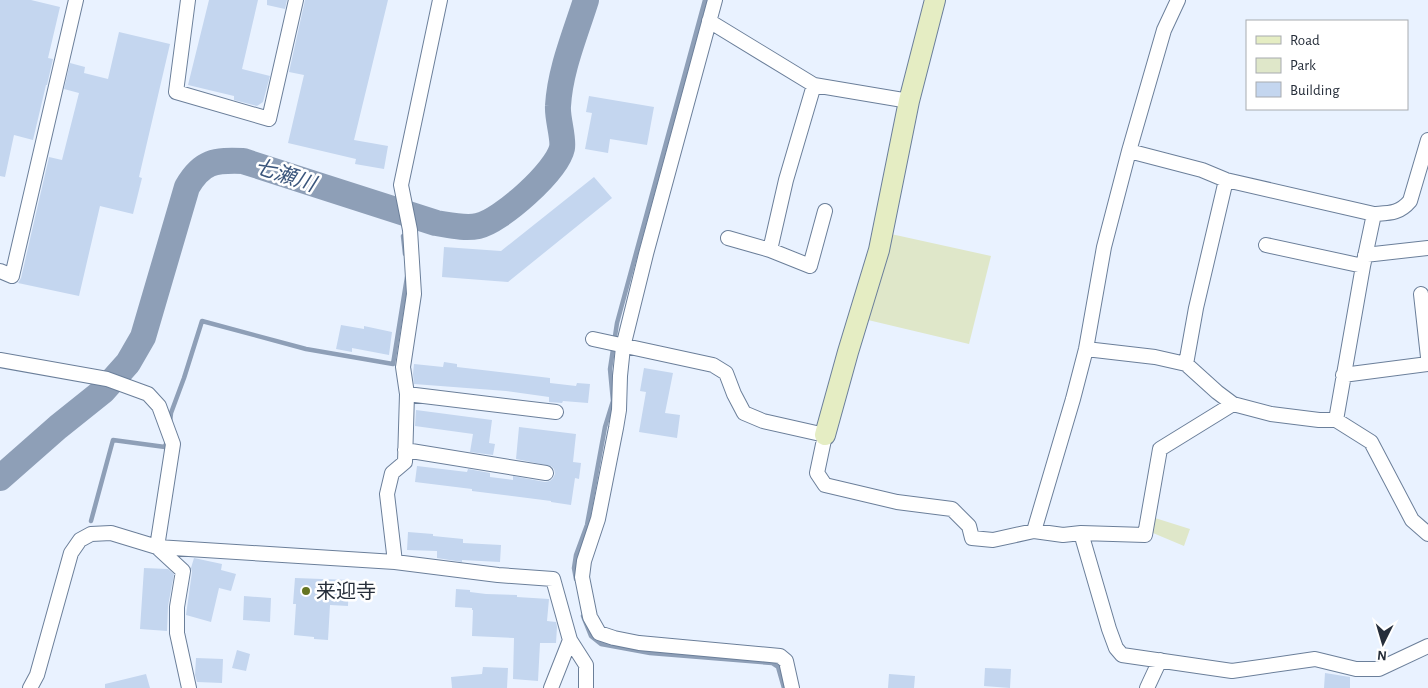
<svg xmlns="http://www.w3.org/2000/svg" width="1428" height="688" viewBox="0 0 1428 688" font-family="'Alegreya Sans','Noto Sans JP',sans-serif">
	<style>
		.green { fill: #dfe7c9 }
		.lines { fill: none; stroke-linecap: round; stroke-linejoin: round }
		.stream { stroke: #8e9fb7; stroke-width: 4.5 }
		.river { stroke: #8e9fb7; stroke-width: 26 }
		.building { fill: #c4d6ef }
		.street-casing { stroke: #6b7f9a; stroke-width: 16 }
		.secondary-casing { stroke: #6b7f9a; stroke-width: 22 }
		.street { stroke: #fff; stroke-width: 14 }
		.secondary { stroke: #e5edc3; stroke-width: 20 }
		.poi-dot { fill: #657421; stroke: #fff; stroke-width: 2 }
		.labels { text-anchor: middle; stroke-width: 5; stroke-linejoin: round; paint-order: stroke }
		.poi-label { font-size: 20px; fill: #262e3a; stroke: #fff; text-anchor: start }
		.water-label { font-size: 21px; font-style: italic; fill: #3b567c; stroke: #fff }
	</style>
	<rect width="100%" height="100%" fill="#e9f2ff"/>
	<!-- green -->
	<path class="green" d="M891,234L991,256L969,344L868,320Z
		M1155,518L1190,529L1184,546L1153,533Z"/>
	<g class="lines">
		<!-- stream -->
		<path class="stream" d="M403,236L405,254
			M170,422L171,413L184,378L202,321L306,349L393,364L407,277
			M91,521L113,440L165,447L166,444
			M576,579L574,568L576,555L587,525L605,427L613,401L610,369L617,323L705,0
			M583,616L591,636L601,644L650,653L772,663L778,667L784,688"/>
		<!-- river -->
		<path class="river" d="M0,478L58,427L103,391L128,363L143,337L187,187C202,161 215,160 243,161L436,223C449,225 465,229 478,226C501,221 557,171 562,148C564,138 557,118 558,106C560,70 575,35 586,0"/>
	</g>
	<!-- building -->
	<path class="building" d="M0,0H31L60,7L48,58L53,59L47,85H46L33,140L14,135L5,177L0,176Z
		M209,0H258L242,69L270,76L263,102L257,106L234,100V96L188,85Z
		M267,0H287L285,9L267,5Z
		M305,0H388L354,140L388,146L384,169L355,164L356,159L288,143L304,75L289,72Z
		M119,32L170,44L139,177L142,178L133,214L100,206L79,296L18,283L21,278L49,157L62,160L79,93L64,89L70,63L85,67L84,73L108,79Z
		M589,96L654,107L647,145L610,139L608,153L585,149L592,113L586,112Z
		M594,177L612,198L508,282L442,277L444,247L501,251Z
		M341,325L364,329V326L392,332L389,355L352,348V352L336,349Z
		M444,362L457,364V367L550,378V383L576,386L577,383L590,384L588,403L563,401L562,403L549,402V397L506,391L414,384L413,374L414,364L443,367Z
		M644,368L673,373L665,413L680,415L677,438L639,432L646,392L640,391Z
		M416,410L492,420L489,443L495,444L493,455L470,452L473,434L415,426Z
		M519,427L576,434L573,462L581,463L579,479L575,478L571,505L551,502V501L472,491V489L415,482L417,466L467,472L468,469L490,473V477L513,480V476L545,482L550,481L553,478L555,474L554,469L551,466L516,459Z
		M408,532L433,534V536L463,539V543L501,545L500,562L462,560V562L437,558V551L407,550Z
		M194,558L222,564L221,570L236,574L231,591L219,588L211,622L186,615L192,572L191,568Z
		M144,568L168,569L174,574L168,606L167,631L140,629Z
		M295,578L349,580L348,606L330,605L328,640L314,639V637L294,635L296,604H293Z
		M456,589L470,590V592L486,594L517,595V597L549,599L547,621L556,622L557,627L556,643H540L538,681L513,679L514,638L472,636L473,610H472V608L455,607Z
		M244,596L271,598L270,622L243,620Z
		M237,650L250,654L246,671L232,668Z
		M196,658L223,659L222,683L197,682L195,675Z
		M483,667L508,668L507,688H452L451,677L482,674Z
		M985,668L1011,669L1010,688L984,686Z
		M1325,673L1350,677V688H1324Z
		M146,674L150,688H105V684Z
		M889,674L915,676L914,688H888Z"/>
	<g class="lines">
		<defs>
			<path id="street" d="M188,0L176,92L269,119L296,0
				M715,0L646,254L623,347L620,376L619,410L616,428L598,519L584,561L582,577L590,617L599,633L614,638L639,643L780,656L786,661L792,688
				M709,21L814,85L909,101
				M1129,151L1202,170L1226,180L1374,214C1389,213 1399,214 1410,201L1428,140
				M728,238L770,250L810,266L825,211
				M1266,245L1363,266
				M770,250L786,180L814,85
				M1365,255L1428,248
				M0,271L12,276L76,0
				M1421,294L1428,357
				M593,339L713,365L726,373L734,394L744,413L763,421L825,435L817,473L825,485L897,502L952,509L969,526L972,538L993,540L1034,531L1063,535L1081,533L1109,629L1116,648L1122,655L1232,671L1315,659L1356,669H1379L1428,646
				M1086,349L1155,357L1186,364L1217,392L1233,404L1271,414L1319,420H1336L1371,442L1412,520L1428,534
				M0,360L107,379L148,394L159,406L173,444L157,547
				M1186,364L1196,308L1226,180
				M1343,375L1428,364
				M407,394L556,412
				M1336,420L1363,266L1374,214
				M405,450L546,473
				M1034,531L1073,399L1086,349L1104,247L1129,151L1164,30L1178,0
				M1081,533L1145,535L1160,449L1233,404
				M157,547L183,571L177,607V633L189,688
				M395,562L387,494L392,473L405,462L407,394L403,367L414,294L410,230L401,185L440,0
				M30,688L37,675L71,553L80,540L91,534L111,533L157,547L395,562L498,575L553,579L570,640L586,665V688
				M551,688L570,640
				M1147,688L1160,660"/>
			<path id="secondary" d="M825,435L848,352L879,250L909,101L935,0"/>
		</defs>
		<!-- street casing -->
		<use href="#street" class="street-casing"/>
		<!-- secondary casing -->
		<use href="#secondary" class="secondary-casing"/>
		<!-- street -->
		<use href="#street" class="street"/>
		<!-- secondary -->
		<use href="#secondary" class="secondary"/>
	</g>
	<!-- markers -->
	<circle class="poi-dot" cx="306" cy="591" r="5"/>
	<g class="labels">
		<!-- poi labels -->
		<g class="poi-label">
			<text x="316" y="598">来迎寺</text>
		</g>
		<!-- water labels -->
		<g class="water-label">
			<text transform="translate(285 175) rotate(18)" y="7">七瀬川</text>
		</g>
	</g>
	<!-- legend -->
	<rect x="1246" y="20" width="162" height="90" fill="#ffffff" stroke="#a8abb0"/>
	<rect x="1256" y="36" width="25" height="8" fill="#e5edc3" stroke="#a8abb0"/>
	<text x="1290" y="45" font-size="15" fill="#262e3a">Road</text>
	<rect x="1256" y="58" width="25" height="15" fill="#dfe7c9" stroke="#a8abb0"/>
	<text x="1290" y="70" font-size="15" fill="#262e3a">Park</text>
	<rect x="1256" y="82" width="25" height="15" fill="#c4d6ef" stroke="#a8abb0"/>
	<text x="1290" y="95" font-size="15" fill="#262e3a">Building</text>
	<!-- north arrow -->
	<g transform="translate(1383 643) rotate(185)" stroke="#ffffff" stroke-width="4" paint-order="stroke">
	<path d="M0-4L9 19L0 12L-9 19Z" fill="#262e3a"/>
	<text y="-8" font-size="14" font-weight="bold" text-anchor="middle" fill="#262e3a">N</text>
	</g>
</svg>
